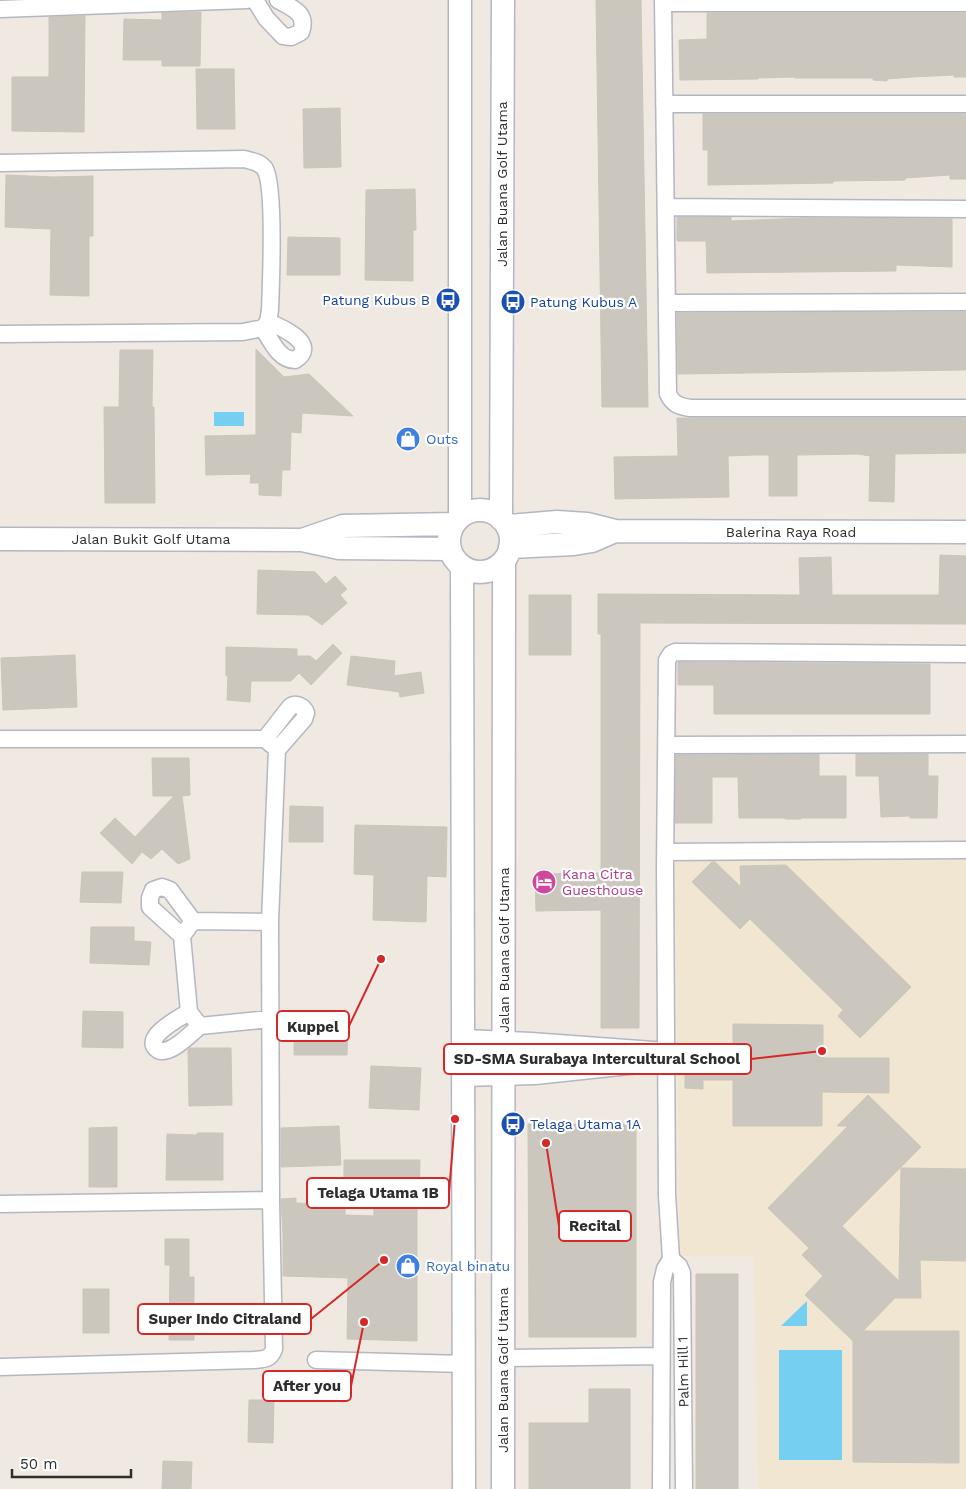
<svg xmlns="http://www.w3.org/2000/svg" width="966" height="1489" viewBox="0 0 966 1489" font-family="'Work Sans',sans-serif">
	<style>
		.education { fill: #f0e6d1 }
		.water { fill: #75cff0 }
		.building { fill: #cbc7bf; stroke: #cbc5ba }
		.lines { fill: none; stroke-linecap: round; stroke-linejoin: round }
		.street-casing { stroke: #b4b7c1; stroke-width: 19 }
		.secondary-casing { stroke: #b4b7c1; stroke-width: 25 }
		.street { stroke: #fff; stroke-width: 16 }
		.secondary { stroke: #fff; stroke-width: 22 }
		.labels { text-anchor: middle; stroke-width: 4.5; stroke-linejoin: round; paint-order: stroke }
		.street-label { font-size: 14px; fill: #2e2e2e; stroke: #fff }
		.transit-label { font-size: 14px; fill: #164399; stroke: #fff; text-anchor: start }
		.shop-label { font-size: 14px; fill: #366cbe; stroke: #fff; text-anchor: start }
		.hotel-label { font-size: 14px; fill: #b23c85; stroke: #fff; text-anchor: start }
		.leader { fill: none; stroke: #d62828; stroke-width: 2 }
		.callout-dot { fill: #d62828; stroke: #fff; stroke-width: 2 }
		.callout { fill: #fff; stroke: #d62828; stroke-width: 2 }
		.callout-label { font-size: 15px; text-anchor: middle; font-weight: bold; fill: #2e2e2e }
	</style>
	<rect width="100%" height="100%" fill="#efe9e1"/>
	<!-- education -->
	<path class="education" d="M966,844V1489H758L754,1256H680L675,847Z"/>
	<!-- water -->
	<path class="water" d="M214,412H244V426H214Z
		M807,1301V1326H781Z
		M779,1350H842V1460H779Z"/>
	<!-- building -->
	<path class="building" d="M596,0H641L648,407H602Z
		M201,12L200,66H162V60H123L124,19L162,20V13Z
		M707,13H966V77H954V75L912,77L887,79V81L873,80V78H795V77L758,78V79L680,80L679,40L707,39Z
		M85,16L84,132L12,131V77H49V17Z
		M196,69H234L235,129H197Z
		M340,108L341,167L304,168L303,109Z
		M703,114H966V179H950V175L905,178V180L833,181V183L708,185V150H703Z
		M6,175L53,177L93,176V236H89V296L50,295L51,229L5,227Z
		M415,189L416,230H413V281L365,280L366,190Z
		M677,217H731V221L804,218L952,219V267L896,265V271L707,273L706,241H677Z
		M288,237L340,238V275H287Z
		M966,312V370L678,374L677,313Z
		M256,349L284,377L309,374L353,416L302,413L301,433L291,432L290,470H282L281,496L259,495V483H250L251,474L206,475L205,436L256,435Z
		M120,350H153L152,407H154L155,503H105L104,407H119Z
		M677,418H966V453L895,454L894,502L869,501L870,456L858,454L797,455V496H769V455H754L728,456L729,497L615,499L614,457L678,456Z
		M940,555L966,556V624L640,623L639,1028H601V910L536,911L535,874L601,873V634H598V594L800,595L799,558L831,557L832,595H939Z
		M258,570L315,572L326,584L335,576L347,589L340,595L347,603L322,625L308,615L257,614Z
		M529,595H571V655H529Z
		M333,644L342,653L311,685L299,673L291,681H251L250,702L227,700L228,676H226V647L297,649V656H310L316,661Z
		M75,655L77,707L3,710L1,658Z
		M351,656L395,661L394,676L421,672L424,693L400,697L399,692L347,685Z
		M678,662L930,664V714H714V685H678Z
		M819,754V776H846V818H801V819H785V818H739L738,777H712V823H675L676,755Z
		M856,754H928V776H938L937,818H910V816L881,817L879,776H856Z
		M152,758H189L190,795L182,796L190,859L178,864L162,849L151,859L142,852L132,864L100,833L115,818L135,837L174,796H153Z
		M290,806L323,807V842H289Z
		M355,825L447,827L446,877L427,876L426,922L373,920L374,875L354,874Z
		M712,862H715L741,887L740,866L786,865L911,987L860,1038L838,1016L843,1010L750,919L740,929L692,882Z
		M82,872H123L121,903L80,902Z
		M91,927H134V941L151,942L149,965L90,963Z
		M83,1011L123,1012V1048L82,1047Z
		M348,1020L347,1055H294V1021Z
		M733,1024L823,1025V1058H889V1093L822,1092V1126H733V1080H703V1089L685,1088V1054L703,1055V1064H733Z
		M190,1048H231L232,1105L189,1106L188,1050Z
		M371,1066L421,1068L419,1110L369,1108Z
		M868,1095L921,1147L842,1226L899,1281L901,1168L966,1169V1261L920,1260L921,1298H895L863,1331H959V1463L853,1462V1341L805,1295L823,1276L802,1255L809,1248L768,1208L848,1126H837Z
		M528,1124H636V1337H529Z
		M339,1126L341,1165L281,1167V1128Z
		M117,1127V1187H89V1128Z
		M197,1133H223V1180H166L167,1134L197,1135Z
		M344,1160H420L419,1205H417V1341L347,1339L348,1278L283,1276V1234L281,1199L296,1198V1203L345,1205V1215L374,1216L373,1186H344Z
		M165,1239H189V1277H194V1340H169L170,1265H165Z
		M696,1274H738V1489H696Z
		M83,1289H109V1333H83Z
		M589,1389H630V1489H529V1423H589Z
		M249,1400H274L273,1443L248,1442Z
		M163,1461L192,1462L191,1489H162Z"/>
	<g class="lines">
		<defs>
			<path id="street" d="M255,0L266,18L283,36L291,37L301,32C308,13 292,8 278,0
				M663,0L668,394C673,404 678,406 690,408H966
				M663,3H966
				M0,9L247,0
				M664,104H966
				M0,163L244,159C252,161 260,162 265,169C275,186 271,285 270,310L268,322L263,328L243,332L0,334
				M666,207L966,209
				M667,303L966,302
				M263,328C271,341 279,360 295,360C320,344 281,327 268,322
				M0,739H265L272,745
				M667,745L966,744
				M666,852L966,850
				M182,936L150,907V898L153,890L162,887L170,890L193,921
				M189,1012C181,1017 142,1037 157,1049C160,1052 165,1051 168,1050C180,1046 191,1033 200,1026
				M270,1019L200,1026L189,1012L182,936L193,921L270,922
				M464,1038L531,1041L667,1051
				M464,1078L535,1076L667,1062
				M0,1204L271,1200
				M671,1259L679,1266L682,1273L684,1489
				M503,1358L660,1356
				M316,1360L464,1364
				M0,1367L253,1360C264,1359 270,1360 274,1349L271,1200L270,922L277,750L304,719L306,713C304,707 296,702 290,707L265,739
				M661,1489L662,1282L665,1269L671,1259L667,1195L665,868L667,660L671,654L675,652L966,654"/>
			<path id="secondary" d="M460,0V517
				M449 541a31 31 0 1 1 62 0a31 31 0 1 1-62 0Z
				M501,519L503,0
				M507,526L557,522L587,524L615,531L966,532
				M0,539L302,540L339,548L450,549
				M302,540L343,526L454,524
				M510,547L574,544L592,541L615,531
				M462,567L464,1489
				M503,1489L504,561"/>
		</defs>
		<!-- street casing -->
		<use href="#street" class="street-casing"/>
		<!-- secondary casing -->
		<use href="#secondary" class="secondary-casing"/>
		<!-- street -->
		<use href="#street" class="street"/>
		<!-- secondary -->
		<use href="#secondary" class="secondary"/>
	</g>
	<!-- icons -->
	<defs>
		<symbol id="bus-disc" viewBox="-11 -11 22 22"><circle r="9.5" fill="#1a4fb4" stroke="#fff"/><path d="M-5-6H5V4H4V6H2V4H-2V6H-4V4H-5ZM-3.5-4V0h7V-4ZM-3.5 1.2v1.5H-2V1.2ZM2 1.2v1.5H3.5V1.2Z" fill="#fff"/></symbol>
		<symbol id="shop-disc" viewBox="-11 -11 22 22"><circle r="9.5" fill="#3f7fe0" stroke="#fff"/><path d="M-5-2.5h2.3a2.7 3.5 0 0 1 5.4 0H5L5.5 6h-11ZM-1.5-2.5h3a1.5 2.3 0 0 0-3 0Z" fill="#fff"/></symbol>
		<symbol id="hotel-disc" viewBox="-11 -11 22 22"><circle r="9.5" fill="#d1479c" stroke="#fff"/><path d="M-6-4.5h1.5V1H6V5H4.5V3h-9V5H-6ZM-4 0a1.8 1.8 0 1 1 3.6 0ZM.5 0V-2.5h3Q6-2.5 6 0Z" fill="#fff"/></symbol>
	</defs>
	<g fill-rule="evenodd">
		<use href="#bus-disc" x="434" y="286" width="28" height="28"/>
		<use href="#bus-disc" x="499" y="288" width="28" height="28"/>
		<use href="#shop-disc" x="394" y="425" width="28" height="28"/>
		<use href="#hotel-disc" x="530" y="868" width="28" height="28"/>
		<use href="#bus-disc" x="499" y="1110" width="28" height="28"/>
		<use href="#shop-disc" x="394" y="1252" width="28" height="28"/>
	</g>
	<g class="labels">
		<!-- street labels -->
		<g class="street-label">
			<text transform="translate(502 184) rotate(-90)" y="5">Jalan Buana Golf Utama</text>
			<text x="791" y="537">Balerina Raya Road</text>
			<text x="151" y="544">Jalan Bukit Golf Utama</text>
			<text transform="translate(504 950) rotate(-90)" y="5">Jalan Buana Golf Utama</text>
			<text transform="translate(503 1370) rotate(-90)" y="5">Jalan Buana Golf Utama</text>
			<text transform="translate(683 1372) rotate(-91)" y="5">Palm Hill 1</text>
		</g>
		<!-- transit labels -->
		<g class="transit-label">
			<text x="430" y="305" text-anchor="end">Patung Kubus B</text>
			<text x="530" y="307">Patung Kubus A</text>
			<text x="530" y="1129">Telaga Utama 1A</text>
		</g>
		<!-- shop labels -->
		<g class="shop-label">
			<text x="426" y="444">Outs</text>
			<text x="426" y="1271">Royal binatu</text>
		</g>
		<!-- hotel labels -->
		<g class="hotel-label">
			<text x="562" y="879">Kana Citra<tspan x="562" dy="16">Guesthouse</tspan></text>
		</g>
	</g>
	<!-- callouts -->
	<path class="leader" d="M381 959L349 1026M822 1051L751 1059M455 1119L449 1193M546 1143L559 1226M384 1260L311 1319M364 1322L351 1386"/>
	<g class="callout-dot">
		<circle cx="381" cy="959" r="5"/>
		<circle cx="822" cy="1051" r="5"/>
		<circle cx="455" cy="1119" r="5"/>
		<circle cx="546" cy="1143" r="5"/>
		<circle cx="384" cy="1260" r="5"/>
		<circle cx="364" cy="1322" r="5"/>
	</g>
	<g class="callout">
		<rect x="277" y="1011" width="72" height="30" rx="5"/>
		<rect x="444" y="1044" width="307" height="30" rx="5"/>
		<rect x="307" y="1178" width="142" height="30" rx="5"/>
		<rect x="559" y="1211" width="72" height="30" rx="5"/>
		<rect x="138" y="1304" width="173" height="30" rx="5"/>
		<rect x="263" y="1371" width="88" height="30" rx="5"/>
	</g>
	<g class="callout-label">
		<text x="313" y="1032">Kuppel</text>
		<text x="597" y="1064">SD-SMA Surabaya Intercultural School</text>
		<text x="378" y="1198">Telaga Utama 1B</text>
		<text x="595" y="1231">Recital</text>
		<text x="225" y="1324">Super Indo Citraland</text>
		<text x="307" y="1391">After you</text>
	</g>
	<!-- scale -->
	<path d="M12 1469v8h119v-8" fill="none" stroke="#2e2e2e" stroke-width="2.5"/>
	<text x="20" y="1469" font-size="15" fill="#2e2e2e" stroke="#ffffff" stroke-width="4" paint-order="stroke">50 m</text>
</svg>
